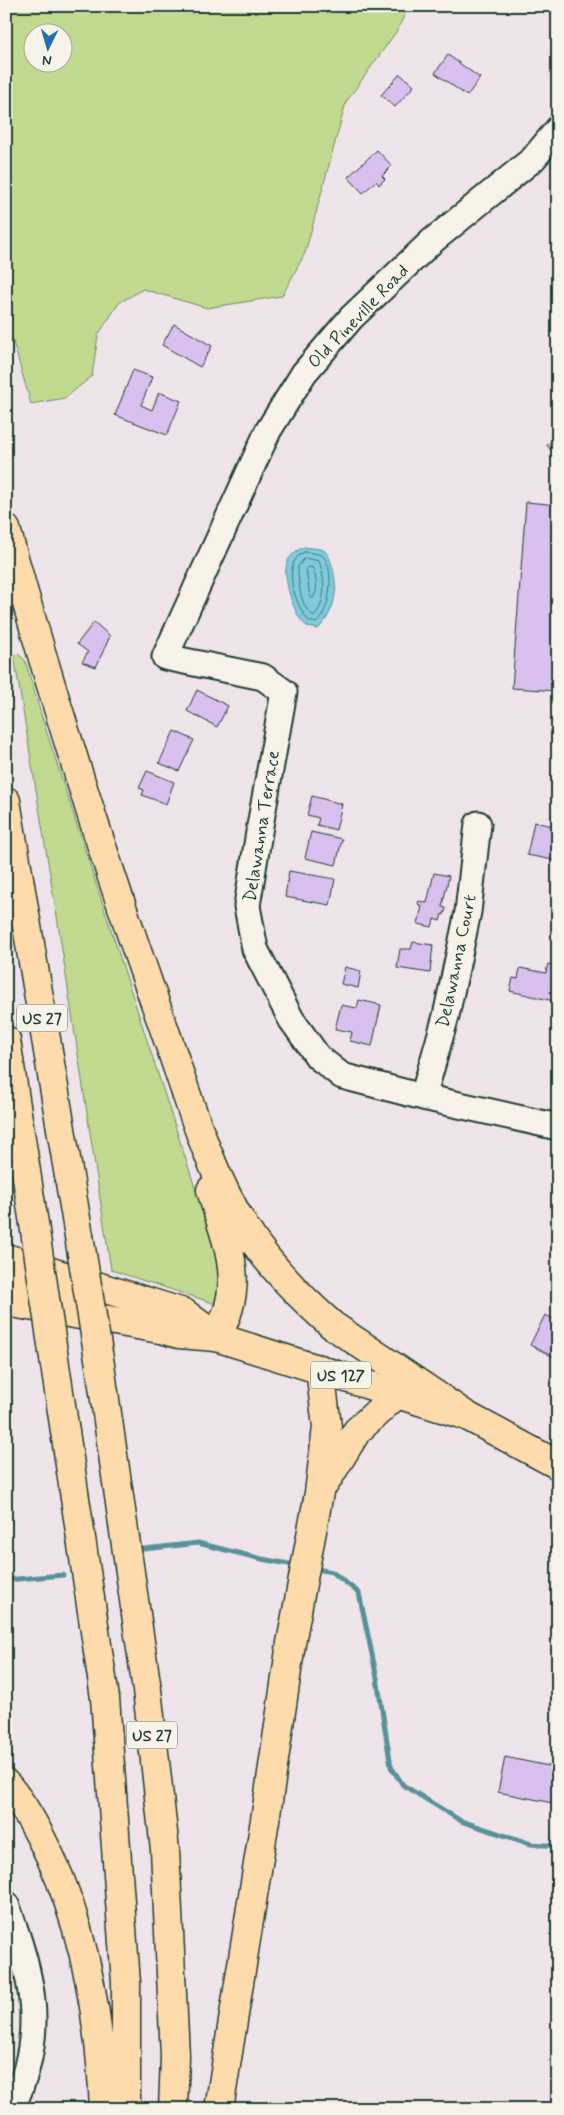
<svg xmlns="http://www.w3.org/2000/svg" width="564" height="2115" viewBox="0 0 564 2115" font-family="Mynerve,sans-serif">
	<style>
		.green { fill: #c2da90; stroke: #708c62; fill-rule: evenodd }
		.water { fill: #7ecbdd; stroke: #589299 }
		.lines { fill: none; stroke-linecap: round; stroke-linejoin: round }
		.shore { stroke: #457678; stroke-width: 1 }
		.stream { stroke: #589299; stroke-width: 5 }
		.building { fill: #dac0ef; stroke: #1f3d34 }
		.minor-casing { stroke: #1f3d34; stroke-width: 29 }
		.major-casing { stroke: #1f3d34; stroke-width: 31 }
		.highway-casing { stroke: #1f3d34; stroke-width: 31 }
		.minor { stroke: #f7f3e8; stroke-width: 25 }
		.major { stroke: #fedbac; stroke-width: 28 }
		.highway { stroke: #fedbac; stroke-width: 28 }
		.highway-bridge-casing { stroke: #1f3d34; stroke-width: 31; stroke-linecap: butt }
		.highway-bridge { stroke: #fedbac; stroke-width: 28 }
		.labels { text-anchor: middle; stroke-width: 4; stroke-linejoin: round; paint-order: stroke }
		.shield { fill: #f7f3e8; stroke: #60746a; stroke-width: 1 }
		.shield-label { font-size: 16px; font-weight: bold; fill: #1f3d34 }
		.street-label { font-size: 18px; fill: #1f3d34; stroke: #f7f3e8 }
	</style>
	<rect width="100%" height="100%" fill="#eee4ea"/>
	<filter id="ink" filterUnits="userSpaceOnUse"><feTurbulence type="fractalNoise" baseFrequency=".02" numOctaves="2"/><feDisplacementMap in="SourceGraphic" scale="10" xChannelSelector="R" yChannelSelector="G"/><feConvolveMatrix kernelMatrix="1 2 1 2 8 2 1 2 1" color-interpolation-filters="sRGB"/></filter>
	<g filter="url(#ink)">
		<!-- green -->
		<path class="green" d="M6,6H409L396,32L346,102L305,253L282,296L207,308L143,289L119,303L98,335L92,376L65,398L31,404L12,338L6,334ZM32,32H62V62H32Z
			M18,654L25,660L44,724L217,1255L222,1306L111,1270L58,923L14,656Z"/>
		<!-- water -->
		<path class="water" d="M304,547C309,548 318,548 323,550C332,554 337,585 335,594C334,607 327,620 318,629C315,628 309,628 307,626C294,618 282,576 287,563C290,555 297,550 304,547Z"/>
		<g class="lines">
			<!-- shore -->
			<path class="shore" d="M305,552C311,553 320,553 324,557C335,572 330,612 316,623L309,621C296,607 279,561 305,552Z
				M305,558L319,561C325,578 327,602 314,616C300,608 298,582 298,567Z
				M309,567L313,568C316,578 319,591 313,598L310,597L306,569Z"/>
			<!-- stream -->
			<path class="stream" d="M144,1549L198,1543L262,1559L294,1565
				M317,1569L332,1572L359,1593L377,1678L391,1767L403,1785L461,1821L531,1844L558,1846
				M6,1580L63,1575"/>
		</g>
		<!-- building -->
		<path class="building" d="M448,55L480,78L467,96L435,73Z
			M400,74L414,86L395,107L381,95Z
			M377,150L392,166L382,176L385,179L379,185L376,181L363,193L348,177Z
			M174,324L212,346L200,367L162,345Z
			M133,370L152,377L141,405L152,410L159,392L181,401L167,435L115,415Z
			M558,437V460L547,445Z
			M526,502L558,505V691L512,688Z
			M94,622L110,636L96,667L82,662L88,652L77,644Z
			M197,690L228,706L217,727L187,711Z
			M174,731L194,740L179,771L159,763Z
			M147,771L174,782L166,804L142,795L144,790L139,788Z
			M312,796L342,804L336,830L317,825L319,818L307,815Z
			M534,822L558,827V861L527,855Z
			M311,832L342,839L336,865L305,858Z
			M289,871L335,879L330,905L285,897Z
			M434,873L449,876L442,907L446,908L444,915L442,914L440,921L434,919L432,927L418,924L422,906L418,904L419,901L427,903Z
			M413,942L433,945L430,973L397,968L400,949H411Z
			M548,964L558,966V1002L510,991L513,978L518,979L520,968L546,973Z
			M345,967L361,971L358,988L341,984Z
			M359,1000L381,1005L372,1046L350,1041L352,1032L335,1029L341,1005L357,1008Z
			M545,1315L558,1321V1359L530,1345Z
			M505,1757L558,1768V1804L498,1792Z"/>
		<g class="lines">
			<defs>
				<path id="minor" d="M558,129L533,159L431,242L351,318L304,373L268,431L165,657L263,677L284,692L260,826L247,906L255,949L291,1019L318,1057L342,1076L423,1097L558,1127
					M423,1097L446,1016L468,912L478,824
					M6,1904C33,1978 48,2034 11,2109"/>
				<path id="major" d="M6,1258L184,1313L216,1337L467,1416L558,1465
					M6,1283L66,1301
					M136,1322L179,1334L216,1337"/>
				<path id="highway" d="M6,529C51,693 103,856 160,1017C185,1086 206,1166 245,1228C268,1265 299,1296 332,1325L467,1416
					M6,801L79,1236
					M6,1040L34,1224
					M211,1190C227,1245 248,1283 216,1337
					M6,1302L160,1329
					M55,1365L105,1698L126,1983V2109
					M100,1365L147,1690L165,1850L175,2056L173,2109
					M325,1483L357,1431L398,1393
					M6,1784C20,1799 30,1817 39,1834C84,1918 100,2015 104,2109
					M219,2109L268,1801L291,1643L319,1493L327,1427L320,1369"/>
			</defs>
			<!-- minor casing -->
			<use href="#minor" class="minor-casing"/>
			<!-- major casing -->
			<use href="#major" class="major-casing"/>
			<!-- highway casing -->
			<use href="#highway" class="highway-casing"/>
			<!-- minor -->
			<use href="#minor" class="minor"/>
			<!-- major -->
			<use href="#major" class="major"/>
			<!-- highway -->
			<use href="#highway" class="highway"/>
			<defs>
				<path id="highway-bridge" d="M34,1224L55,1365
					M79,1236L100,1365"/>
			</defs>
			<!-- highway-bridge casing -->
			<use href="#highway-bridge" class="highway-bridge-casing"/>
			<!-- highway-bridge -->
			<use href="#highway-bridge" class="highway-bridge"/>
		</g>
	</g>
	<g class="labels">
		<!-- shield labels -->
		<g class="shield">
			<rect x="17" y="1004.5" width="50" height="27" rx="4"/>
			<rect x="311" y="1361.5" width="60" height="27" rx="4"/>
			<rect x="127" y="1721.5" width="50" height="27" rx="4"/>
		</g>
		<g class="shield-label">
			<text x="42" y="1024">US 27</text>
			<text x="341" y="1381">US 127</text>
			<text x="152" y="1741">US 27</text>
		</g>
		<!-- street labels -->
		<g class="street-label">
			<text transform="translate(358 316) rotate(-46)" y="6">Old Pineville Road</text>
			<text transform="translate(261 826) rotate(-81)" y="6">Delawanna Terrace</text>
			<text transform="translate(456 961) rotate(-78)" y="6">Delawanna Court</text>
		</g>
	</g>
	<!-- margin -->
	<rect width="564" height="2115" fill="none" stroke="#f7f3e8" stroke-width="25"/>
	<rect x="12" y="12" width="539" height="2090" fill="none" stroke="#1f3d34" stroke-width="2" filter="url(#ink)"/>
	<!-- north arrow -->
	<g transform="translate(48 48) rotate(185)"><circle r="24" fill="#f7f3e8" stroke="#a1aaa0"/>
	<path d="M0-4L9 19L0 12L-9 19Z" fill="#1f6fb2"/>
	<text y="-8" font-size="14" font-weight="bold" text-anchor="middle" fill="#1f3d34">N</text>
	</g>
</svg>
